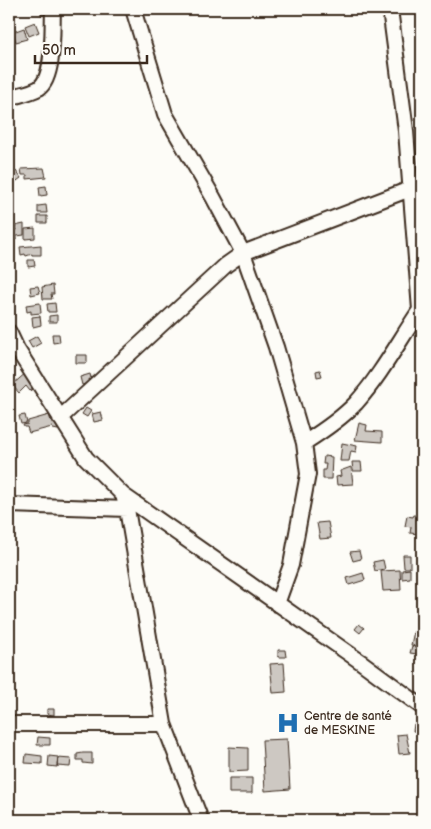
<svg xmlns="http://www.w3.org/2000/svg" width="431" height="829" viewBox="0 0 431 829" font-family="'Balsamiq Sans',sans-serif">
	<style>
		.building { fill: #cdc8c2; stroke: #3b2a1e }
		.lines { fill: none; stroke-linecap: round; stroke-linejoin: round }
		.minor-casing { stroke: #3b2a1e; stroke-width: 18 }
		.minor { stroke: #fdfcf7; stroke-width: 14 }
		.labels { text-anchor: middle; stroke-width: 5; stroke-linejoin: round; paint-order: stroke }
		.poi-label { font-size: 12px; fill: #3b2a1e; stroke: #fdfcf7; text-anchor: start }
	</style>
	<rect width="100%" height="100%" fill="#fdfcf7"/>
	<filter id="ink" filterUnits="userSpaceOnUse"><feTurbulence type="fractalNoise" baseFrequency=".02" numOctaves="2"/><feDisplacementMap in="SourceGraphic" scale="10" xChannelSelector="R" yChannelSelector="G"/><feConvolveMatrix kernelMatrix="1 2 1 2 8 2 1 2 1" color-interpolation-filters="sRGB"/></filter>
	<g filter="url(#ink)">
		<!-- building -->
		<path class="building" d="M41,9H50V15H41Z
			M35,22L39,32L29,36L25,26Z
			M24,28L27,39L16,42L13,32Z
			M44,168L46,177L27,179V175H22L21,169Z
			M16,171L21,178L14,183L9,176Z
			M9,184L13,187L9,193Z
			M46,186L47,195L40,196L39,187Z
			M46,205L47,213H38V206Z
			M38,216H47V223H38Z
			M24,224V235L17,236V239L11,240L10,232L16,230L15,226Z
			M35,228V238L25,239V229Z
			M41,245V255H32V254L26,256L25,254L21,255L20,247Z
			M28,260H34L35,266L28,267Z
			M53,285L54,294H51L52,299H43L42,287Z
			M38,286L40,293L31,295L30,287Z
			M40,303L41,313L31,314V311L27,312L26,305Z
			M55,303L56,312H48L47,304Z
			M57,315V322H49V316Z
			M40,316L41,325L33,327L32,317Z
			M52,334H59L60,342L53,343Z
			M37,336L41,343L32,348L28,341Z
			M76,355H87V363H76Z
			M320,370L322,376L317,377L316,371Z
			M27,372L36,386L30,391L26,386L19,393L12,385Z
			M90,374L92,382L82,385L80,377Z
			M86,408L91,411L87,417L82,414Z
			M101,412L103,420L94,422L92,414Z
			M25,415L27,423L21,424L19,416Z
			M49,415L51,421L54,419L58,430L53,429L52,427L29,433L27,427H24L23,425L28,424V421Z
			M359,423L367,425L366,431L382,432V442L355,440Z
			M342,443L357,446L356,452L351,451L349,461H340Z
			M324,456L332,457L331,479H323V470H325L326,464H323Z
			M352,462H361L362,471H353Z
			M351,467L353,484L337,485L336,477L341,476L340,471Z
			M414,515L422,516L419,534L410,533L411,527L405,526L407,516L413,517Z
			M328,522L331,538L320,539L317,523Z
			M359,551L361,559L353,561L350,552Z
			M403,555H410V568H404Z
			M383,560L385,569L375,571L373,562Z
			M410,569V578L402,579V570Z
			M400,570L401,590L383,591L381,571Z
			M363,573L365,580L349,585L347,578Z
			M359,624L364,628L360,633L355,629Z
			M414,631L418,632L417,639L418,641H421L420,647L411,645Z
			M412,646L418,648L417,654L410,653Z
			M278,650H285L286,657H278Z
			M284,663L286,692L273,693L270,664Z
			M47,709H54V715L47,714Z
			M414,724L422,725L421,732L413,731Z
			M406,734L410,753L399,754L397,735Z
			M38,737L50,738V745H37Z
			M287,739L290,789L265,791L262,740Z
			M229,747L248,748V771L229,772Z
			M83,753H92V764L83,763V760H77V754Z
			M26,754L42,756V764L25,763Z
			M49,756L58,757L57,767L48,766Z
			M58,758L71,759L70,767L57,766Z
			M229,778H252V793H229Z"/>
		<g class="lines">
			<defs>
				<path id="minor" d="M133,9L165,114L213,197L243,253L276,347L304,443L308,474L291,565L277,604
					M390,9L406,131L420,310L422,320
					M9,98C18,95 30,93 39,88C55,77 52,27 53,9
					M9,332L17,349L86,458L123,495L361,662L422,707
					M60,418L226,265L243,253L410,189
					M304,443C323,431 341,419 356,403C381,375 399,341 420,310
					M123,495L127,509L164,724L201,820
					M9,505L127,509
					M9,724H164"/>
			</defs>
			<!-- minor casing -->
			<use href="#minor" class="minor-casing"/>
			<!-- minor -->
			<use href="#minor" class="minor"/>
		</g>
	</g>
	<!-- icons -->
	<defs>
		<symbol id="hospital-bare" viewBox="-9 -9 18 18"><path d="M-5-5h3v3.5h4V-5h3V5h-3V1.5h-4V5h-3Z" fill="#1f6fb2" stroke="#fdfcf7" stroke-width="2.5" paint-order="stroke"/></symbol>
	</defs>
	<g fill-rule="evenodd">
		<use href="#hospital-bare" x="272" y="707" width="32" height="32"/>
	</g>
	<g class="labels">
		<!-- poi labels -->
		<g class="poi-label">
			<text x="304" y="720">Centre de santé<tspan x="304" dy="14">de MESKINE</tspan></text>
		</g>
	</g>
	<!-- margin -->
	<rect width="431" height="829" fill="none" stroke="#fdfcf7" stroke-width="30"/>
	<rect x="15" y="15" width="401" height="799" fill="none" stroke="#3b2a1e" stroke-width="2" filter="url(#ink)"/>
	<!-- scale -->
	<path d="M35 55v8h112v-8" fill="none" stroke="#3b2a1e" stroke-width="2.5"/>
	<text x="42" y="55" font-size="15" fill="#3b2a1e" stroke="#fdfcf7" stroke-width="4" paint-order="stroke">50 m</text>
</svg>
